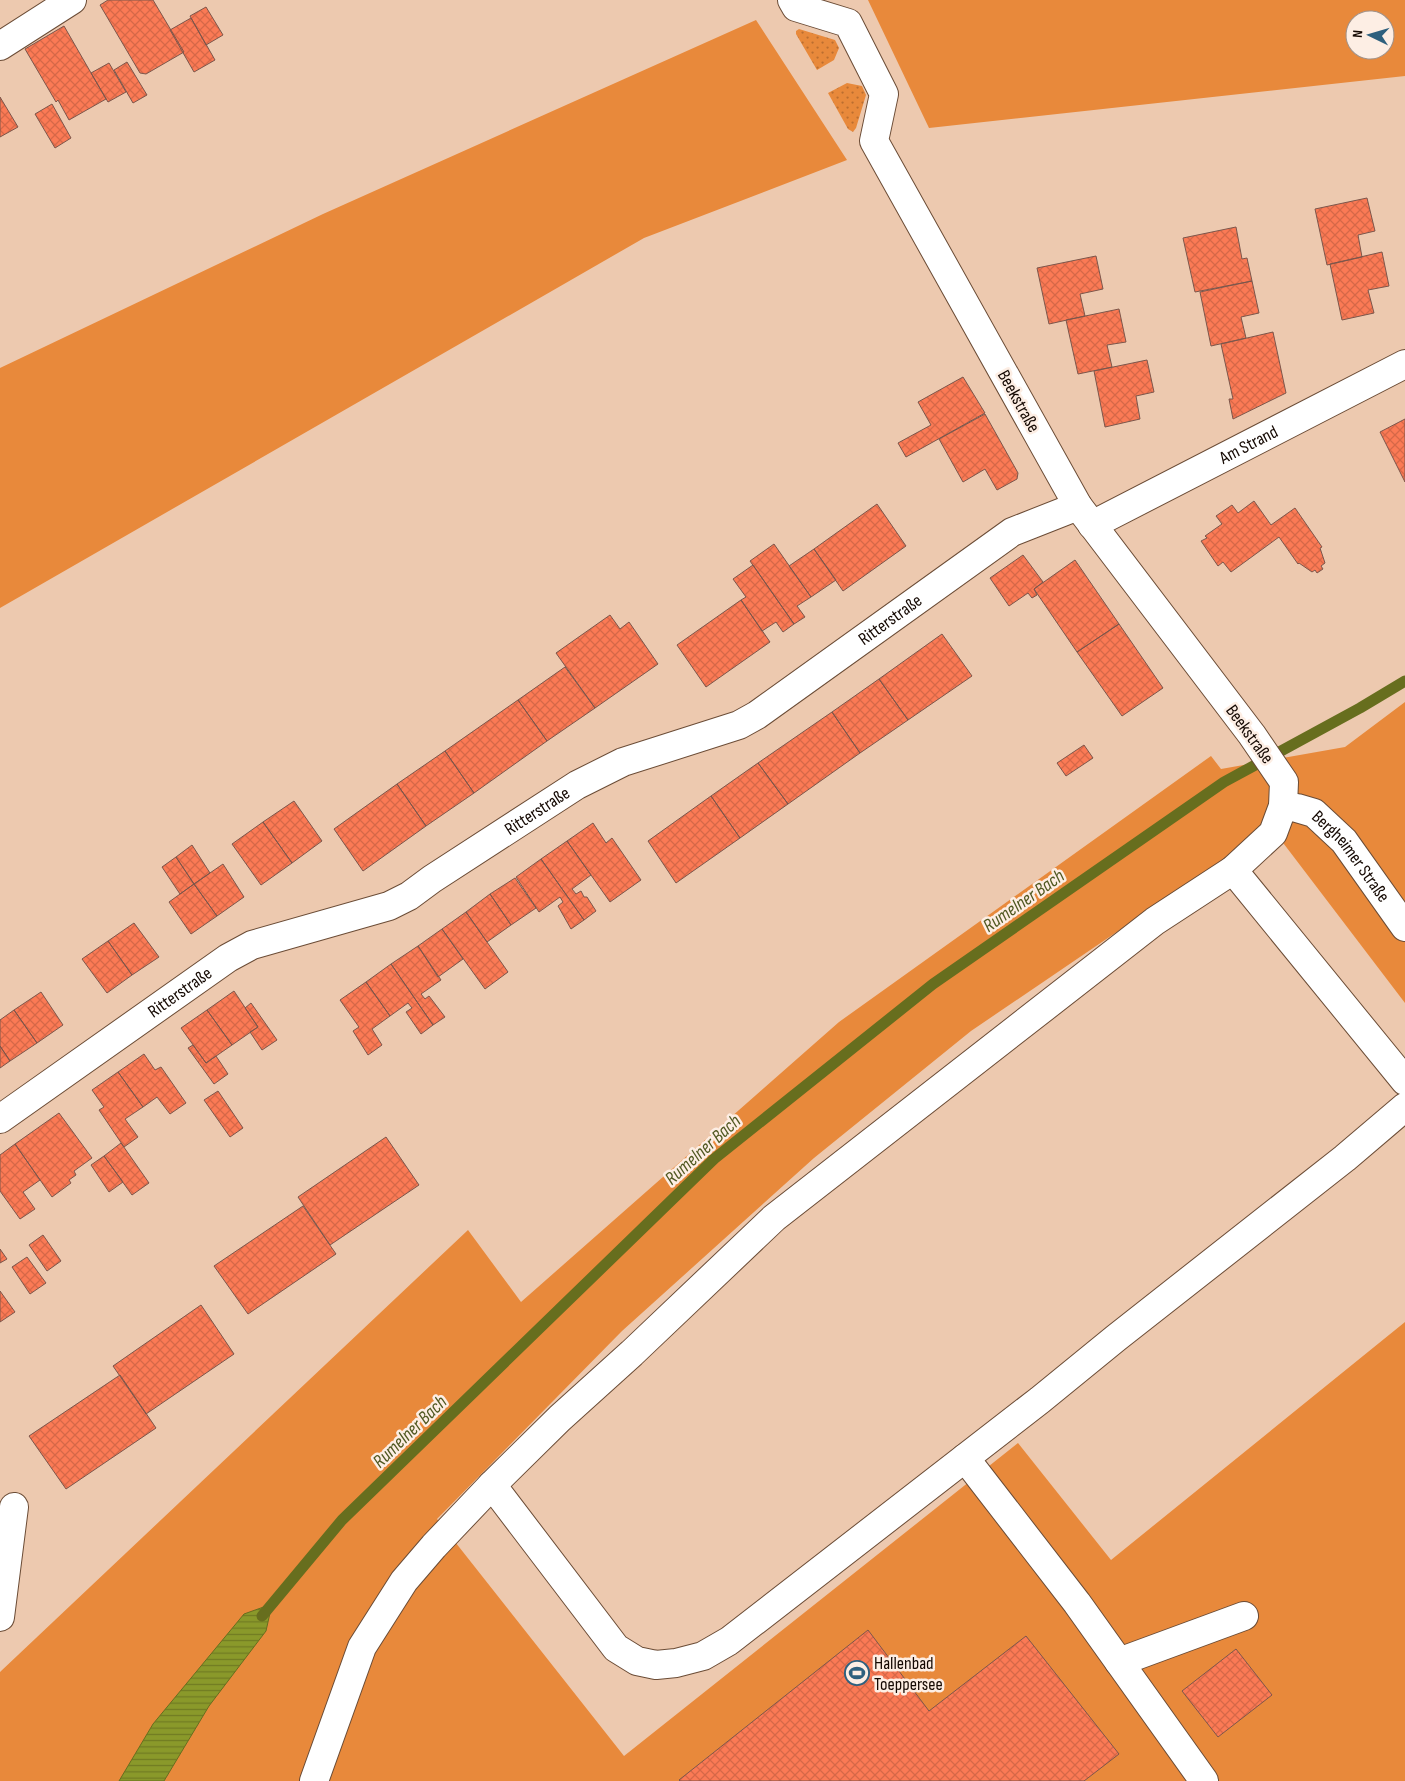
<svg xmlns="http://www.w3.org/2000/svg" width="1405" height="1781" viewBox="0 0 1405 1781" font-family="'Sofia Sans Condensed',sans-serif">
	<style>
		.grass { fill: url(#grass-dots) }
		.green { fill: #e8893b; fill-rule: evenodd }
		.water { fill: url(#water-rules); stroke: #676e1e }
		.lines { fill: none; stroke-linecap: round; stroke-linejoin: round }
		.stream { stroke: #676e1e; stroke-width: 11 }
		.building { fill: url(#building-cross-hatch); stroke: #7c564b }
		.minor-casing { stroke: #6b4c36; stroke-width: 30 }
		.minor { stroke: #fff; stroke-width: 28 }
		.labels { text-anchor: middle; stroke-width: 5; stroke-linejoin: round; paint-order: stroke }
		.street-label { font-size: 18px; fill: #140802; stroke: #fdeee4 }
		.poi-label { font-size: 18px; fill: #140802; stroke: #fdeee4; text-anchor: start }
		.water-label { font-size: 19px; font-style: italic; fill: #505821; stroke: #fdeee4 }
	</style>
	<defs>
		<pattern id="grass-dots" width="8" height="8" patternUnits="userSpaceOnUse" patternTransform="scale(1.25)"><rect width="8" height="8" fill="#e8893b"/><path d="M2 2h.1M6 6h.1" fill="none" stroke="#bb6e2f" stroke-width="1.8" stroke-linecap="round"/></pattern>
		<pattern id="water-rules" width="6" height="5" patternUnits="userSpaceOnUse" patternTransform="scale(1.25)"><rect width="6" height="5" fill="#8a992a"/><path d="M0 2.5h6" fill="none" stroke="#707b22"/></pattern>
		<pattern id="building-cross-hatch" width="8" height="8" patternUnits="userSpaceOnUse" patternTransform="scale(1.25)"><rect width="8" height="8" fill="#fb7a55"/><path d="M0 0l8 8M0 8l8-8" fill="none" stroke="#d66848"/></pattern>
	</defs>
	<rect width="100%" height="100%" fill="#edc9af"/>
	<!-- grass -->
	<path class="grass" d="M799,29L835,40L839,48L834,60L817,70L796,34V31Z
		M847,83L862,86L866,95L856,128L853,132L848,129L828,93Z"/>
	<!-- green -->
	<path class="green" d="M868,0H1405V76L929,128ZM1355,20H1385V50H1355Z
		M756,20L847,160L644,238L0,608V368L323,214Z
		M1405,702V1003L1271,827L971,1031L814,1158L622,1331L437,1519L624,1756L1018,1443L1111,1560L1405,1322V1781H0V1672L468,1230L521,1302L839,1022L1211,756L1221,769L1345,747Z"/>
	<!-- water -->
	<path class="water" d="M272,1604L266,1631L209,1706L164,1781H119L153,1724L244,1614Z"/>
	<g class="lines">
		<!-- stream -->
		<path class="stream" d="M262,1616L342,1520L714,1159L933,984L1224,782L1360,708L1405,681"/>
	</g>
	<!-- building -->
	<path class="building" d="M108,0H153L184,52L146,74L140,73L100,5Z
		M206,7L223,35L206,45L190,16Z
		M191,18L215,60L194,72L170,30Z
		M64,26L106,99L69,120L58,100L56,102L25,49Z
		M127,62L147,95L133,103L114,70Z
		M109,63L126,92L108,102L91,73Z
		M0,97L18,127L0,137Z
		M52,104L71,138L55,148L35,114Z
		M1367,198L1375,231L1358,235L1362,257L1327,265L1315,209Z
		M1236,227L1242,259L1247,258L1252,281L1195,292L1183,238Z
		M1382,252L1389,286L1368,290L1374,313L1342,320L1330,264Z
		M1096,256L1103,289L1080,294L1085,316L1049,324L1037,268Z
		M1252,281L1259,313L1241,317L1246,338L1211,346L1200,292Z
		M1119,309L1126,342L1107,345L1112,367L1078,374L1066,320Z
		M1273,332L1286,393L1233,419L1229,399H1233L1221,344Z
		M1147,360L1154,392L1136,396L1140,419L1105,427L1094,371Z
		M963,377L985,413L906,457L898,443L931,425L918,402Z
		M985,414L1018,473L1017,479L997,490L985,469L963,482L939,439Z
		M1405,419V482L1380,432Z
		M1254,501L1271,525L1295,508L1322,547L1320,548L1325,563L1321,566L1323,569L1317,573L1315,570L1312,572L1299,563L1298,564L1279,537L1231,572L1223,562L1218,566L1201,541L1207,538L1205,536L1222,524L1216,516L1232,505L1238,513Z
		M877,504L906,546L843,591L814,549Z
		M774,544L811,597L797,606L805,617L794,624L750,561Z
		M814,549L836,580L811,597L789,566Z
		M1023,555L1043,582L1034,589L1037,595L1032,598L1028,593L1009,606L990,578Z
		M1075,560L1119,624L1077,652L1034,589Z
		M753,565L794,624L783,632L776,622L762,631L741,600L746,597L733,579Z
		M741,600L770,642L706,687L677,645Z
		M610,615L620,629L629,622L658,664L595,708L556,653Z
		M1119,624L1163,688L1122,716L1077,652Z
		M942,634L972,676L908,720L879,679Z
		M565,667L595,708L547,741L518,700Z
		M879,679L908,720L860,753L832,712Z
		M518,700L547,741L474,793L445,751Z
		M832,712L860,753L788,804L758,763Z
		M1084,745L1093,758L1066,776L1057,763Z
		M445,751L474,793L426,826L397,784Z
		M758,763L788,804L740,838L711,796Z
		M397,784L426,826L363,871L334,829Z
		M711,796L740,838L676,883L648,841Z
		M294,801L322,841L292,863L263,822Z
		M263,822L292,863L261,885L232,844Z
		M593,823L606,843L612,838L641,880L610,902L567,841Z
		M567,841L591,875L572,889L576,894L581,891L584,897H587L596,911L584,920L541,859Z
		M192,845L210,873L194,884L176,857Z
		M176,857L194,884L180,894L162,867Z
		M541,859L584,920L571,929L558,906L563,902L560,897L539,912L516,877Z
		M223,864L244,897L217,916L194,884Z
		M515,878L536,908L511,925L490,894Z
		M194,884L217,916L191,934L169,902Z
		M490,894L511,925L487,942L466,912Z
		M466,912L508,972L485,989L442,929Z
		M134,923L159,957L132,975L108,941Z
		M442,929L463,959L438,977L418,946Z
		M108,941L132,975L107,993L82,959Z
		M418,946L441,980L421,994L425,999L429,996L445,1017L433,1025L391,964Z
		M391,964L433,1025L421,1034L406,1012L412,1008L408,1003L390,1016L366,982Z
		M366,982L390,1016L372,1029L382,1045L368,1055L353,1031L359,1027L340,1000Z
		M234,991L258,1027L232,1045L207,1010Z
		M41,992L63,1025L37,1043L14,1010Z
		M251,1003L277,1040L262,1050L250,1032L258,1027L245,1008Z
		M14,1010L37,1043L10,1061L0,1046V1020Z
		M207,1010L232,1045L206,1063L181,1028Z
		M193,1045L206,1063L216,1056L228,1074L214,1084L188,1048Z
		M0,1046L10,1061L0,1068Z
		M144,1054L155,1070L161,1067L186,1103L170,1114L157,1097L143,1107L118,1072Z
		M118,1072L143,1107L125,1119L138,1137L124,1147L99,1110L104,1107L92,1090Z
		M218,1091L243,1128L230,1137L204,1100Z
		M59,1113L92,1158L74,1171L76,1175L69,1180L71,1183L52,1197L15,1144Z
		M386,1137L419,1185L330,1245L298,1197Z
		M121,1143L149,1183L132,1195L104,1156Z
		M15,1144L40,1180L23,1192L35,1209L20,1219L0,1191V1155Z
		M104,1156L123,1182L109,1192L91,1165Z
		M303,1206L336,1254L248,1314L214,1266Z
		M43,1235L61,1261L47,1271L29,1245Z
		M0,1249L7,1259L0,1263Z
		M27,1257L46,1283L30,1294L12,1267Z
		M0,1291L15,1312L0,1322Z
		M201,1305L234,1354L146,1414L113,1366Z
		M120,1375L156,1428L66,1489L29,1436Z
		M868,1630L929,1711L1026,1636L1119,1754L1084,1781H680L679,1780Z
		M1236,1649L1272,1695L1218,1737L1182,1691Z"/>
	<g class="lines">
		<defs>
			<g id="minor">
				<path d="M0,46L72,0"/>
				<path id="s1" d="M1092,525L1405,364"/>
				<path id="s2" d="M1283,806L1297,808L1314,813L1344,841L1405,927"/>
				<path d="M1233,870L1405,1081"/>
				<path id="s3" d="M0,1119L228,958L252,945L389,906L409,896L432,879L577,785L623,762L739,725L757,715L1012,532L1078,506"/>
				<path d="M965,1458L1077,1603L1204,1781"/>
				<path d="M492,1485L616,1648L637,1661L656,1665L676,1663L703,1656L729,1641L1040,1400L1116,1338L1345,1158L1405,1107"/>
				<path d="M0,1617L14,1507"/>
				<path d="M1119,1662L1244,1616"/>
				<path d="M314,1781L362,1647L404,1581L434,1546L492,1485L560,1418L632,1353L774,1218L1155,921L1233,870L1273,833L1283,806L1284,782L1252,735L1078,506L874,141L884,94L848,23L796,7L792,0"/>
			</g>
		</defs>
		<!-- minor casing -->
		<use href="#minor" class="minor-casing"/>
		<!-- minor -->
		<use href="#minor" class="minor"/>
	</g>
	<!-- icons -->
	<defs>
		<symbol id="stadium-ring" viewBox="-11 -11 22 22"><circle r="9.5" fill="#fdeee4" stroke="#2e607e" stroke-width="1.5"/><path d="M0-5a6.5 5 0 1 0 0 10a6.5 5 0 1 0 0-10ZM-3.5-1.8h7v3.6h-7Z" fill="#2e607e"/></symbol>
	</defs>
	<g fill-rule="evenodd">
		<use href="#stadium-ring" x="843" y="1659" width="28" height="28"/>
	</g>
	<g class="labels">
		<!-- street labels -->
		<g class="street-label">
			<text transform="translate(1019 401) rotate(61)" y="6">Beekstraße</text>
			<text dy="6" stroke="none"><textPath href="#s1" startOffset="176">Am Strand</textPath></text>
			<text dy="6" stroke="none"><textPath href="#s3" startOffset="1030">Ritterstraße</textPath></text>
			<text transform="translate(1250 734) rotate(54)" y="6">Beekstraße</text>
			<text dy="6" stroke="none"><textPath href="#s3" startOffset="625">Ritterstraße</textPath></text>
			<text dy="6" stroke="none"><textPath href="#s2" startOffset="89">Bergheimer Straße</textPath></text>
			<text dy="6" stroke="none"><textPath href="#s3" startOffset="220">Ritterstraße</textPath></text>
		</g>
		<!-- poi labels -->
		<g class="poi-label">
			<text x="874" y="1669">Hallenbad<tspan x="874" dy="21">Toeppersee</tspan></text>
		</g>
		<!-- water labels -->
		<g class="water-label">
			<text transform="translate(1023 900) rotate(-35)" y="7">Rumelner Bach</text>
			<text transform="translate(702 1149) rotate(-42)" y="7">Rumelner Bach</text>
			<text transform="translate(409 1431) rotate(-44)" y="7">Rumelner Bach</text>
		</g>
	</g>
	<!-- north arrow -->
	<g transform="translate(1370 35) rotate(275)"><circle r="24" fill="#fdeee4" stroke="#a0928a"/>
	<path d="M0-4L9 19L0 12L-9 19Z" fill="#2e607e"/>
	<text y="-8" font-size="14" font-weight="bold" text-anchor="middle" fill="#140802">N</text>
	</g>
</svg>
